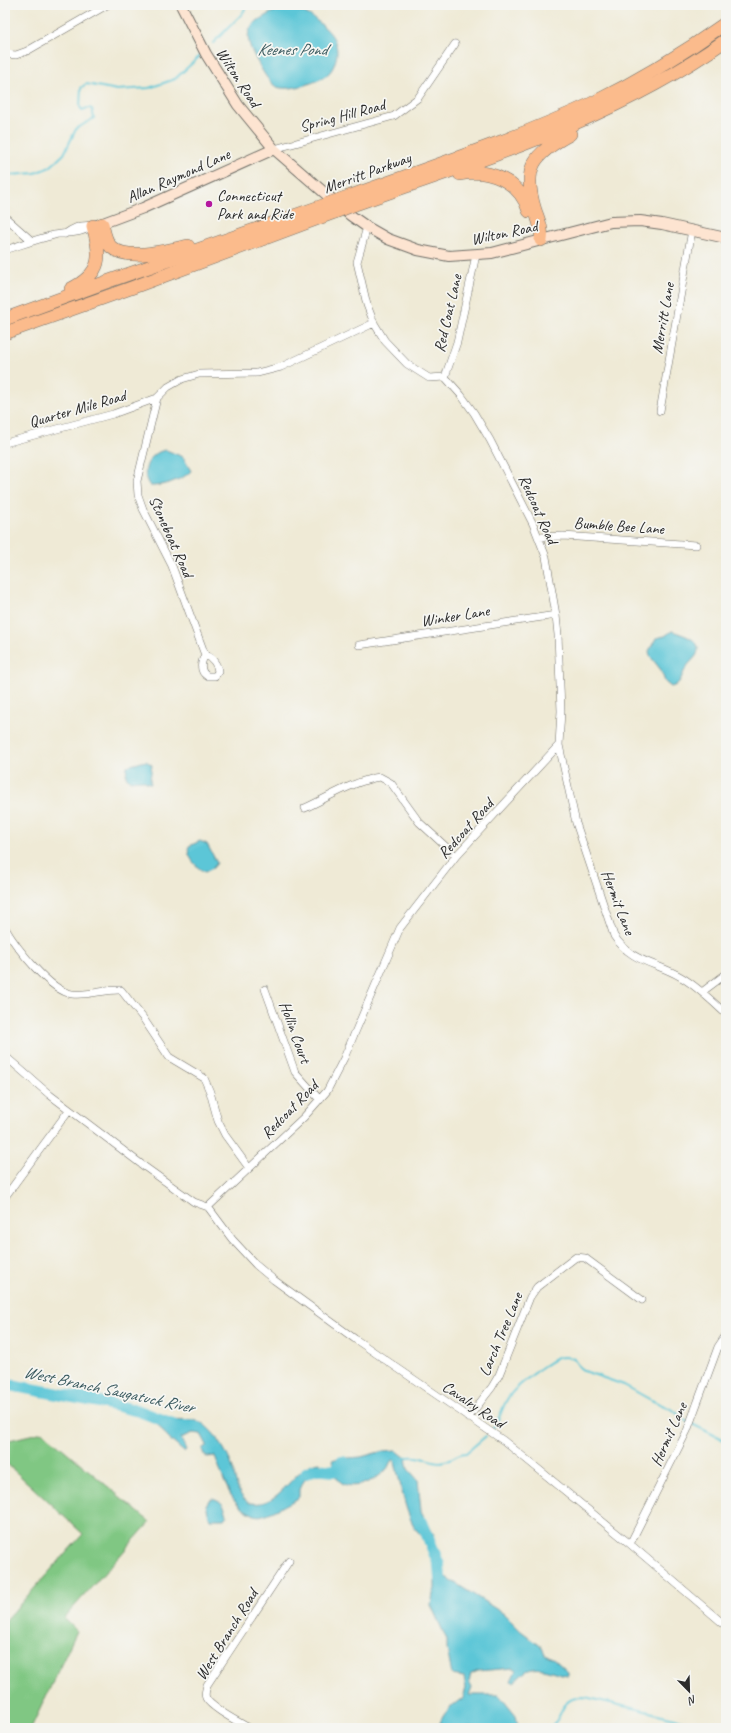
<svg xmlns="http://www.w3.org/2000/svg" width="731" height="1733" viewBox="0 0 731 1733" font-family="Caveat,sans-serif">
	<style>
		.green { fill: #80c783; stroke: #567957 }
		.water { fill: #5cc6d7; stroke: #447881 }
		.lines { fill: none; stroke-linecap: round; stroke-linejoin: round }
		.stream { stroke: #5cc6d7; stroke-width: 2 }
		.river { stroke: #5cc6d7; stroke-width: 12 }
		.minor-casing { stroke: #706e67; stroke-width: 8 }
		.secondary-casing { stroke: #706e67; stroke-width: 12 }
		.motorway-casing { stroke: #706e67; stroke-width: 14 }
		.minor { stroke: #fff; stroke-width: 7 }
		.secondary { stroke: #fde4d1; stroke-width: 10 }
		.motorway { stroke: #fbbb8c; stroke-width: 13 }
		.motorway-bridge-casing { stroke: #706e67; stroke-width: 14; stroke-linecap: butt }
		.motorway-bridge { stroke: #fbbb8c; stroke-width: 13 }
		.poi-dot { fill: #b5179e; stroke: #f6f6f2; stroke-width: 1.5 }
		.labels { text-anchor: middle; stroke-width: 3.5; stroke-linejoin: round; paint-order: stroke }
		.street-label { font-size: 16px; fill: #2b2b2b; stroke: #f6f6f2 }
		.poi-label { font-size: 16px; fill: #2b2b2b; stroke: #f6f6f2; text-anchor: start }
		.water-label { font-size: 17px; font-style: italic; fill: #3a5a5f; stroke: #f6f6f2 }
	</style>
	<rect width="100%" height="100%" fill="#f6f6f2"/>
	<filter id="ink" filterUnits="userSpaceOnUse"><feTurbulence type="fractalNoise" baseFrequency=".025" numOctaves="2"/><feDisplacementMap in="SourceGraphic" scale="8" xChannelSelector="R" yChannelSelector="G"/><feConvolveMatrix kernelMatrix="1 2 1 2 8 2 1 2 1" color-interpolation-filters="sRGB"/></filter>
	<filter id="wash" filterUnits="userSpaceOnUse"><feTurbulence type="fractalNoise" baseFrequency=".012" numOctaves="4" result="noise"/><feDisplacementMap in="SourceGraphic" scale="16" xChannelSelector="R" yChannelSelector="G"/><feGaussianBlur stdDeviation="0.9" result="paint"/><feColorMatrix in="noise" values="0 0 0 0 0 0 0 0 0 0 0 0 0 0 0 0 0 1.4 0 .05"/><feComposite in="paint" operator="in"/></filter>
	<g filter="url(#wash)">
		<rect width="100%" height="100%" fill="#efead6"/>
		<!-- green -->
		<path class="green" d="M43,1432L150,1522L64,1618L77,1631L31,1728H5V1621L83,1534L5,1462V1441Z"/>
		<!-- water -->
		<path class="water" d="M281,9C301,8 310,14 324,27C335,36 340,49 335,62C334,66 332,70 329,73C321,82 286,93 275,86C267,80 262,70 257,61C248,44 241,29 262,18C268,14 274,11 281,9Z
			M166,450L183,457L191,471C185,479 160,487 150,486C139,473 149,452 166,450Z
			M672,631C683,635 705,640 696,656C693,660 688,664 686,668C681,676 681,685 671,687L665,682L661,670L650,656L649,651L656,638L665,636Z
			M146,761L152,765L150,780L151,784L142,780L130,781L126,776L127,766Z
			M200,841L207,844L217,863L213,868L205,872C197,869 185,854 189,846Z
			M161,1416C175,1423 192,1416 202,1423C215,1432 225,1449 231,1463C236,1476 235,1496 250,1503C282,1509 293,1464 320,1462L322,1468C319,1471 315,1470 311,1473C306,1477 302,1484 299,1489V1497L297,1499C286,1504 275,1512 263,1515C258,1517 254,1515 249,1512C228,1502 223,1476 215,1456L207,1457L204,1455L202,1449L207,1445L201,1434L193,1433L181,1438L186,1450L184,1452L168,1438L156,1422Z
			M396,1450L406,1458L408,1469L418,1480L421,1511L434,1535L424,1538C404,1522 402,1483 394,1460H392C389,1463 389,1467 386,1470C376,1480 355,1491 342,1483C334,1478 334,1468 332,1460L335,1459L361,1457L383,1451Z
			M212,1498C221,1500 225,1506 227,1515L224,1519H210L206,1505L209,1500Z
			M441,1574L504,1614L521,1631L541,1646L545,1654L554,1659L568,1672V1675C555,1674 538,1663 525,1672C521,1675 518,1679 514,1682L511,1681L516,1670L513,1668L478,1671L471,1674L469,1681L472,1687L469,1695H499L516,1716L518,1725L517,1728H439C440,1715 453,1704 463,1698L466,1688L464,1677L452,1675L447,1649V1640L431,1605L433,1594L435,1589V1579Z"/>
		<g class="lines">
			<!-- stream -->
			<path class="stream" d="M213,43L242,14L245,9L244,5
				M5,172L10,175L35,173L50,167L64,154L76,129L94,118L92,109L88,108L82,110L80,107L81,88L86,84L117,90L149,88L175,79L200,56
				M493,1428C501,1418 502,1405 510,1395C517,1386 548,1361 558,1358C563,1356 568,1357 573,1358L579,1367L584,1371L624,1385L651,1400L673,1410L686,1421L726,1441
				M405,1458C418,1454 427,1461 439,1462C450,1462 456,1453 466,1453L486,1436
				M548,1728C566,1719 556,1697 585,1697L675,1718L702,1728"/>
			<!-- river -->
			<path class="river" d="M5,1384L100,1402L139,1411L173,1424
				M306,1473L315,1469L334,1471L342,1462L345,1463
				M422,1522L439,1565L440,1578"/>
		</g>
	</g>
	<g filter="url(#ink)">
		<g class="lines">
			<defs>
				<path id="minor" d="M5,54L16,55L27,51L107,5
					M274,149L394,116L418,98L455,44
					M5,217L32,241
					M367,227L357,262L367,305L374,323L385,341L407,364L429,378L445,377
					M65,234C74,227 83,224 93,226
					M5,250C21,245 37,239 54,235C68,232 80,234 93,226
					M445,377L461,395L474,413L490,440L533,524L546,557L556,615L558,635L561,711L559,745L576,823L614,936C632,963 656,962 681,977C698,987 712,1001 726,1014
					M445,377L457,342L476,255
					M660,411L692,230
					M5,443L113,414L157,398
					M539,537L563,536L696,545
					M359,645L556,615
					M205,655C201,662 199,671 207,676H215L218,672C218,665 212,657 205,655L172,566L143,509L138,495L137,481L157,398L168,387L182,379L199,374L257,373L281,367L374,323
					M305,808C327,798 356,780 380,777L391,783L419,822L456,856
					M5,928C16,947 50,991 72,994C88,996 105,989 121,990L143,1018L169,1057L204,1078L210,1092L218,1121L225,1135L249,1168
					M265,989L295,1072L320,1100
					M702,992L726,974
					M5,1056L50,1095L145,1167L194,1202L208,1207
					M5,1197L69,1110
					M208,1207L232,1239L256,1265L274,1280L355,1339L504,1441L630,1544L726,1626
					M208,1207L304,1117L327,1091L344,1058L400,928L456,856L559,745
					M468,1418L492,1387L499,1375L530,1297L537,1287L576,1257L585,1258L642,1300
					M630,1544L687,1431L718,1347L726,1335
					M249,1728C239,1722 211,1708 206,1698C204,1694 206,1690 207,1685L289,1561"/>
				<path id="secondary" d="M181,5L206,54L238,105L274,149L350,215L367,227L388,239L418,250L449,256L492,253L611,222L640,221L662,224L726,238
					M95,226L143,208L274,149"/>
				<path id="motorway" d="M460,174C489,168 520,181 529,211
					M345,198C428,168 512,141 591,104C638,81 684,53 726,23
					M353,205C482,159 614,120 726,40
					M102,224C104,232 105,241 111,247C128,262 168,250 188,246
					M541,240C543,229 538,219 535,210C522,168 533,154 570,134
					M71,289C102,273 102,257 93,226
					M5,319L109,281L328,204
					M5,333L131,288L335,212"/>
			</defs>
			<!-- minor casing -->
			<use href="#minor" class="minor-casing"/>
			<!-- secondary casing -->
			<use href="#secondary" class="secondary-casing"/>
			<!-- motorway casing -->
			<use href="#motorway" class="motorway-casing"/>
			<!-- minor -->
			<use href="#minor" class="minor"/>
			<!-- secondary -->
			<use href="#secondary" class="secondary"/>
			<!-- motorway -->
			<use href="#motorway" class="motorway"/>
			<defs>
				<path id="motorway-bridge" d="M328,204L345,198
					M335,212L353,205"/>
			</defs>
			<!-- motorway-bridge casing -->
			<use href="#motorway-bridge" class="motorway-bridge-casing"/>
			<!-- motorway-bridge -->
			<use href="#motorway-bridge" class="motorway-bridge"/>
		</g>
	</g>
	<!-- markers -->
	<circle class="poi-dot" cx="209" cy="204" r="4"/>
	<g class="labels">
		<!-- street labels -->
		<g class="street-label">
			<text transform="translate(239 77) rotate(57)" y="6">Wilton Road</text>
			<text transform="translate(342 115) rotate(-15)" y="6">Spring Hill Road</text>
			<text transform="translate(367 172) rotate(-20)" y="6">Merritt Parkway</text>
			<text transform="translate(178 175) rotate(-24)" y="6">Allan Raymond Lane</text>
			<text transform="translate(504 232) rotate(-12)" y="6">Wilton Road</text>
			<text transform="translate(447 313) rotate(-77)" y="6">Red Coat Lane</text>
			<text transform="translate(662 318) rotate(-80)" y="6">Merritt Lane</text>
			<text transform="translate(77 408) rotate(-16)" y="6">Quarter Mile Road</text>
			<text transform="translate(539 509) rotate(66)" y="6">Redcoat Road</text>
			<text transform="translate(619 525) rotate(4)" y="6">Bumble Bee Lane</text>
			<text transform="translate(172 536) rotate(66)" y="6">Stoneboat Road</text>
			<text transform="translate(455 615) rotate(-9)" y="6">Winker Lane</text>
			<text transform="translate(465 828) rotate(-48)" y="6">Redcoat Road</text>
			<text transform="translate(619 902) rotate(69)" y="6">Hermit Lane</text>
			<text transform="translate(296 1032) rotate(70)" y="6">Hollin Court</text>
			<text transform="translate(289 1109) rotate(-46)" y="6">Redcoat Road</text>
			<text transform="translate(500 1334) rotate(-67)" y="6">Larch Tree Lane</text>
			<text transform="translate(474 1404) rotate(34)" y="6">Cavalry Road</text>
			<text transform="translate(668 1434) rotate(-66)" y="6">Hermit Lane</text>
			<text transform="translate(226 1634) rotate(-58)" y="6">West Branch Road</text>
		</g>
		<!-- poi labels -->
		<g class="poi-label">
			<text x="217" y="201">Connecticut<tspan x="217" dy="18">Park and Ride</tspan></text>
		</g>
		<!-- water labels -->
		<g class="water-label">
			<text x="292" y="55">Keenes Pond</text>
			<text transform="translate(109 1389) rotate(12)" y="6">West Branch Saugatuck River</text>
		</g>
	</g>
	<!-- margin -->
	<rect width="731" height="1733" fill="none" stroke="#f6f6f2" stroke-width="20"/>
	<!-- north arrow -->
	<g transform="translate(689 1691) rotate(157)" stroke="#f6f6f2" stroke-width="3" paint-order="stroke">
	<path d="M0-3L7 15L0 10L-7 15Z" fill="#2b2b2b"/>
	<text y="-6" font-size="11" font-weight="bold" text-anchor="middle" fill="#2b2b2b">N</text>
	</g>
</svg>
